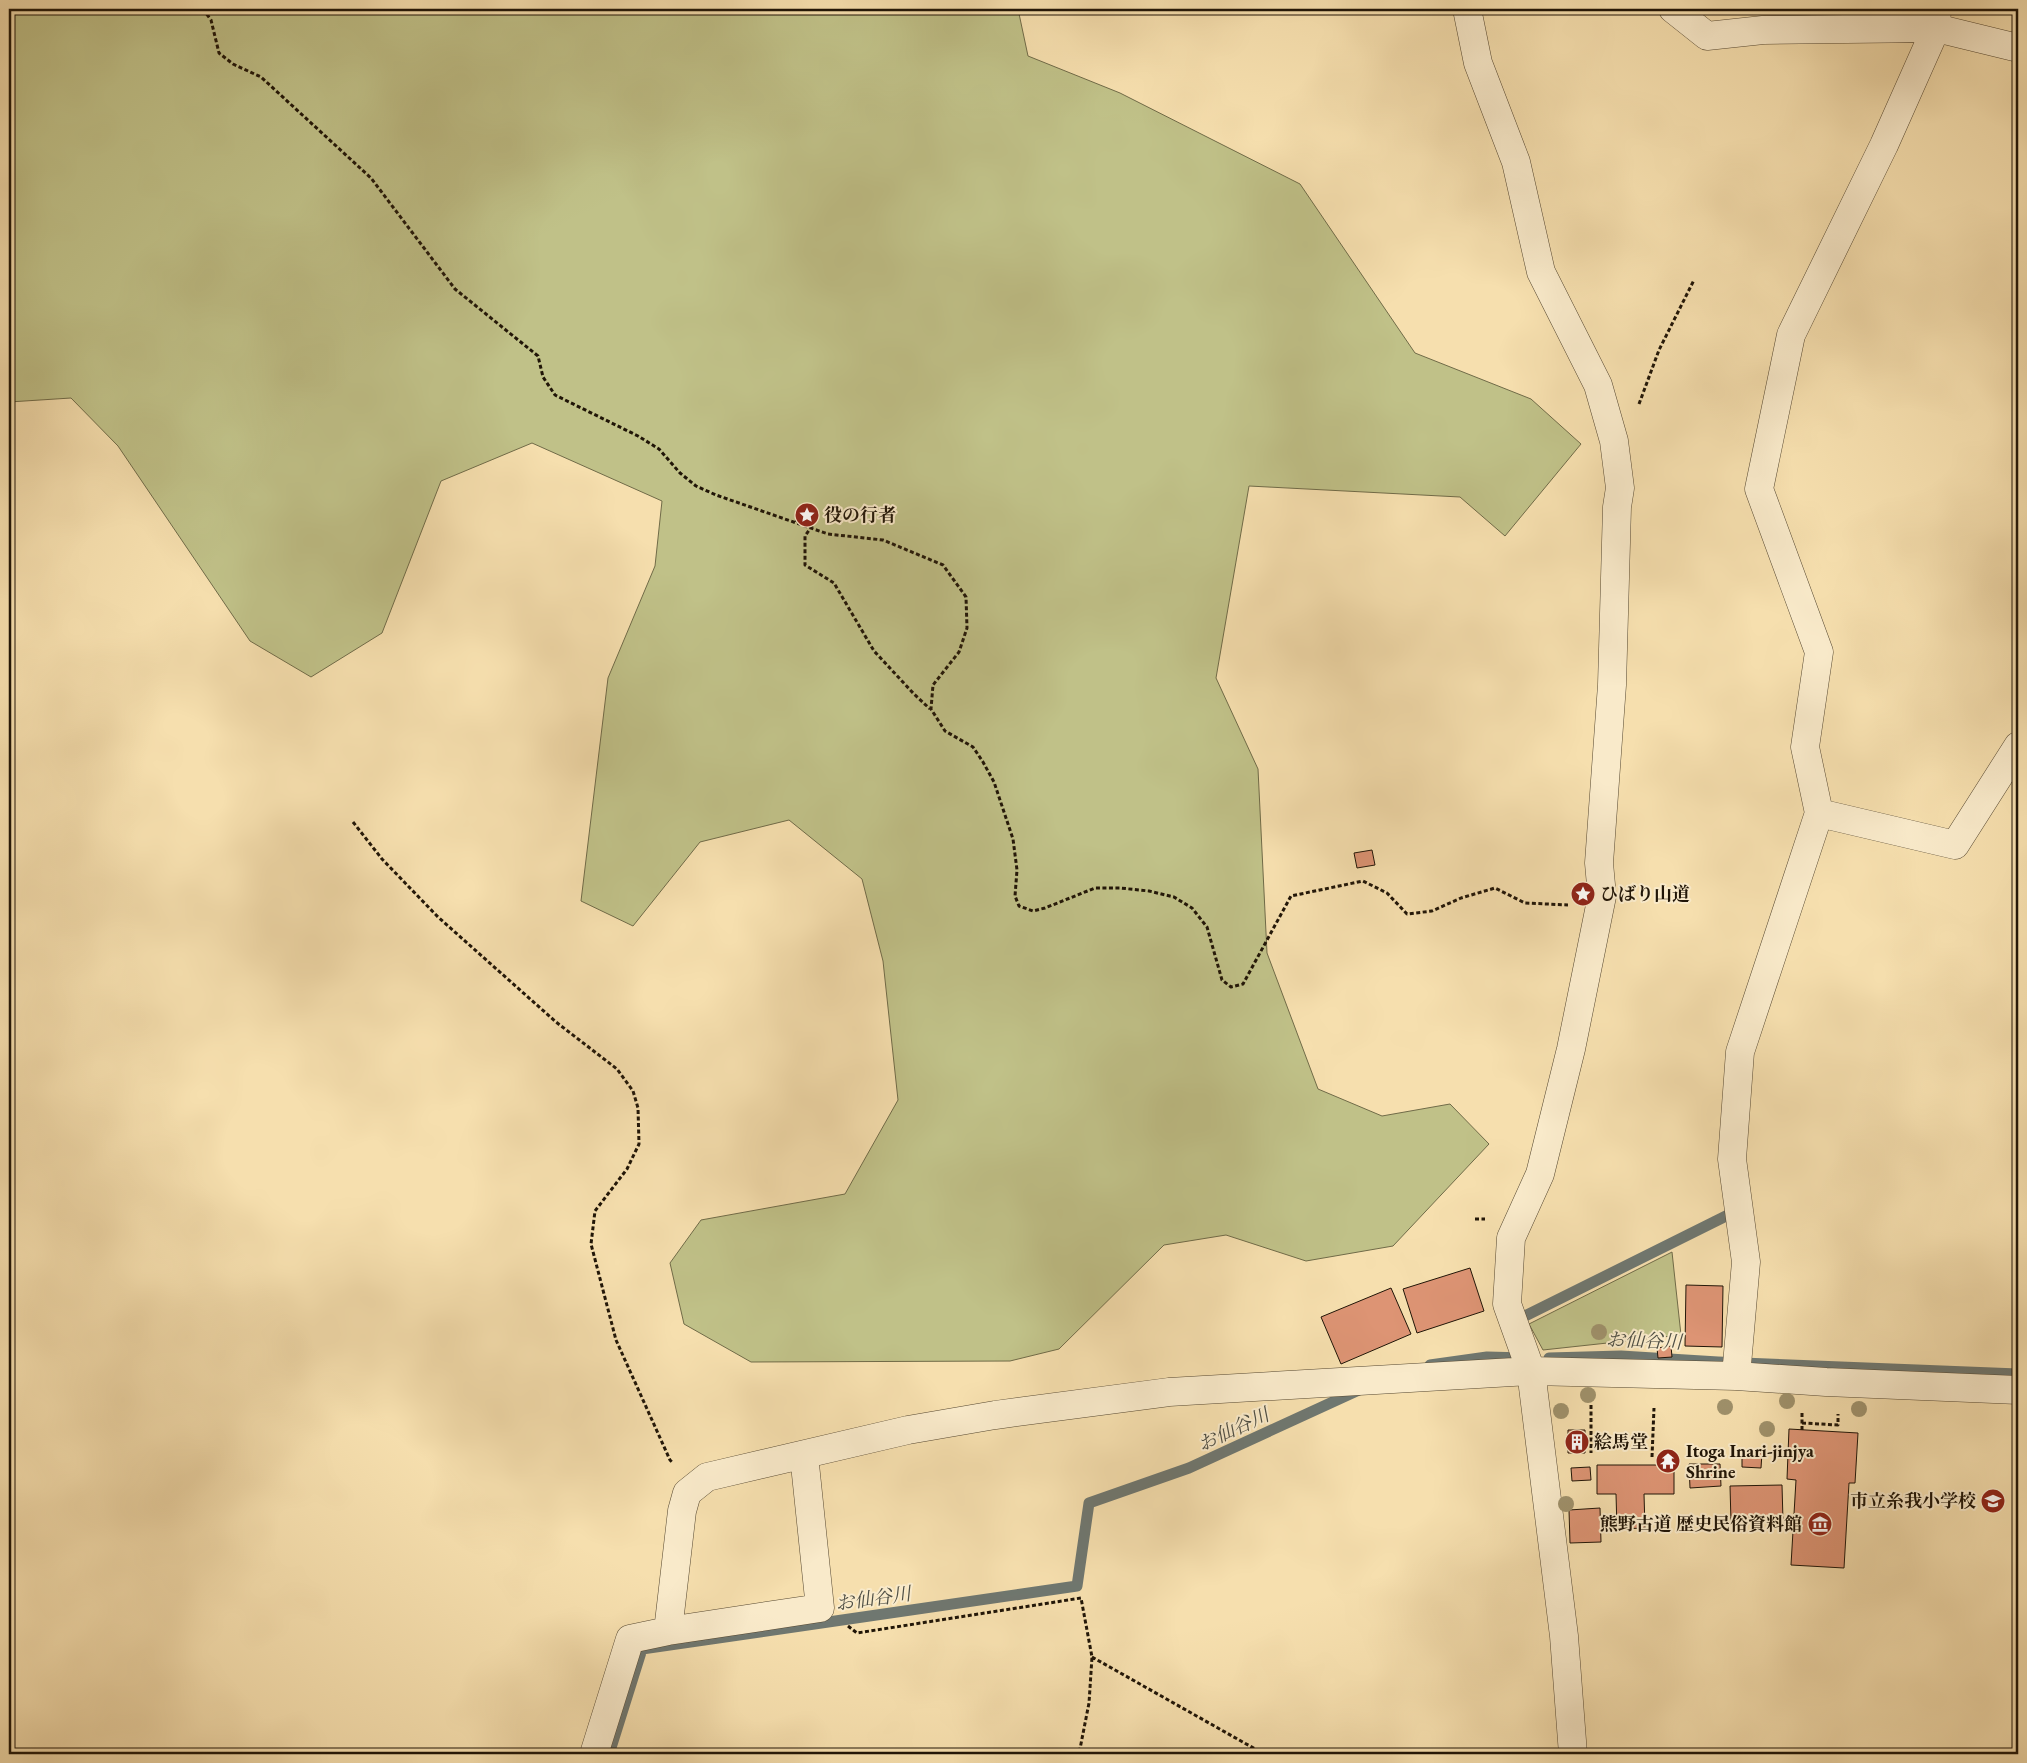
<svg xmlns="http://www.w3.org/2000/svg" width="2027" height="1763" viewBox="0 0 2027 1763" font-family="'EB Garamond','Noto Serif JP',serif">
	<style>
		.green { fill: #c0c188; stroke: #706b48 }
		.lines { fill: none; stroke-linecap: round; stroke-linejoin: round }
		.stream { stroke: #6f7770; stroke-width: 11 }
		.building { fill: #dd9474; stroke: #201507 }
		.minor-casing { stroke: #564831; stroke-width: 29 }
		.path { stroke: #201507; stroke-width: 3; stroke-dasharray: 4 2.5; stroke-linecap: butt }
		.minor { stroke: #f9eaca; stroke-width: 28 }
		.tree { fill: #9f916b }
		.labels { text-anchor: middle; stroke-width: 4; stroke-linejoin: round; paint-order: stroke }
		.poi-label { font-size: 18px; font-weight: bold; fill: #201507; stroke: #f9eaca; text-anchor: start }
		.water-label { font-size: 19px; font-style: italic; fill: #4e4e44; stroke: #f9eaca }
	</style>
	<rect width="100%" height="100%" fill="#f6dfae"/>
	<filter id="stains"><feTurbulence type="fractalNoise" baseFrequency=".004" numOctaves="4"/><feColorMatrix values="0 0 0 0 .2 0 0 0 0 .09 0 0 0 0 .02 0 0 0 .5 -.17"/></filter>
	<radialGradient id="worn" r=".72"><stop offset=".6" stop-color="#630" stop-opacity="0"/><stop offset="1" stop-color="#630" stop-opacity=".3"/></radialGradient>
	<!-- green -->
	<path class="green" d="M9,9H1018L1028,56L1120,93L1300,184L1415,353L1531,399L1581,444L1505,536L1460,497L1249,486L1216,678L1258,769L1267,953L1318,1089L1382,1116L1450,1104L1489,1144L1393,1246L1306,1261L1226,1235L1164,1245L1059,1349L1010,1361L751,1362L684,1324L670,1263L701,1220L845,1194L898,1100L883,961L862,879L789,820L700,842L633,926L581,901L608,678L655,566L662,501L532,443L441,481L382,633L311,677L250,641L118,446L71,398L9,402Z
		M1672,1252L1681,1335L1543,1350L1529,1324Z"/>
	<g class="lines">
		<!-- stream -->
		<path class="stream" d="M1525,1316L1728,1215
			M1549,1358L1621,1356L1718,1362L2018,1374
			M1430,1365L1487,1357L1526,1358
			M609,1754L642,1649L1077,1586L1089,1503L1189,1468L1361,1389"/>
	</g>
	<!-- building -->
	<path class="building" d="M1372,850L1375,865L1357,868L1354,853Z
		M1470,1268L1484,1311L1417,1333L1403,1289Z
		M1686,1285L1723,1286L1722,1347L1685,1346Z
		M1391,1288L1411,1334L1341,1364L1321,1317Z
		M1671,1346L1672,1357L1658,1358L1657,1348Z
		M1789,1429L1858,1433L1855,1483H1849L1844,1568L1791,1565L1796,1480L1787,1479Z
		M1568,1430H1585V1453H1568Z
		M1742,1452L1762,1453L1761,1468L1742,1467Z
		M1689,1464H1720L1721,1486L1690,1488Z
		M1597,1465H1674V1494H1644L1645,1528L1617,1529L1616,1494H1597Z
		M1590,1467L1591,1480L1572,1481L1571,1468Z
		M1782,1485L1783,1521L1731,1522L1730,1486Z
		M1600,1508L1601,1542L1570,1543L1569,1510Z"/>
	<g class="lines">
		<defs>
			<path id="minor" d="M1467,9L1478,63L1516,162L1541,272L1598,385L1614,441L1620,488L1617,507L1612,685L1599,863L1602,896L1571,1049L1540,1174L1511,1238L1507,1304L1531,1371L1564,1636L1573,1754
				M1673,9L1707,36L1763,30L1936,28L2018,48
				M1819,813L1955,845L2018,746
				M1736,1376L1746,1262L1732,1159L1740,1052L1819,813L1805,747L1819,652L1759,489L1791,335L1884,145L1936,28L1937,9
				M668,1631L820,1608L804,1455
				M594,1754L630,1639L668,1631L682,1511L687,1493L707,1477L908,1430L995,1415L1169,1392L1531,1371L1736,1376L1826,1382L2018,1390"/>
		</defs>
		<!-- minor casing -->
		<use href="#minor" class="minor-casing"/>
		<!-- path -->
		<path class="path" d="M203,9L211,20L219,53L233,64L261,77L371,178L455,289L538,356L543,377L555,395L638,436L659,449L680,473L696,486L716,495L828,534L883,540L943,565L966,597L967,628L959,652L933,685L931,709L945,731L973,747L983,762L994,782L1013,839L1017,870L1015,896L1019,906L1033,911L1045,908L1095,888H1120L1149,891L1174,897L1192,908L1207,927L1222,980L1231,987L1243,984L1291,896L1363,881L1387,893L1407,914L1432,911L1461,898L1495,888L1525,903L1568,905
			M1639,404L1659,350L1694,280
			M796,522L802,511L809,510L814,512V523L805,536V565L834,583L874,651L914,694L930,709
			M353,822L382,859L438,917L556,1022L617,1069L633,1091L638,1108L639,1144L627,1169L595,1211L591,1244L616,1340L670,1460L673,1463
			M1475,1219H1485
			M1591,1405V1453
			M1802,1423L1838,1425V1414
			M1802,1430V1412
			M1652,1457L1654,1408
			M848,1626L857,1633L1081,1598L1092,1657L1089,1703L1079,1754
			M1092,1657L1264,1754"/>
		<!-- minor -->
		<use href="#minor" class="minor"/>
	</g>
	<!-- trees -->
	<g class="tree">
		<circle cx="1599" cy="1332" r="8"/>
		<circle cx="1588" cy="1395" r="8"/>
		<circle cx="1787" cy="1401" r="8"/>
		<circle cx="1725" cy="1407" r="8"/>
		<circle cx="1859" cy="1409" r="8"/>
		<circle cx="1561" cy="1411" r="8"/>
		<circle cx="1767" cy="1429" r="8"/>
		<circle cx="1566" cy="1504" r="8"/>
	</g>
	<!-- icons -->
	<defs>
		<symbol id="sight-disc" viewBox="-11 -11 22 22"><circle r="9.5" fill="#8f2418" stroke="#f9eaca"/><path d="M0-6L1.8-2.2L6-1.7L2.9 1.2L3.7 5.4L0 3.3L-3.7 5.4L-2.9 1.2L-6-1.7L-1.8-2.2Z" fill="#fff"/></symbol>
		<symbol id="building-disc" viewBox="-11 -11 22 22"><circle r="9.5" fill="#8f2418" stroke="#f9eaca"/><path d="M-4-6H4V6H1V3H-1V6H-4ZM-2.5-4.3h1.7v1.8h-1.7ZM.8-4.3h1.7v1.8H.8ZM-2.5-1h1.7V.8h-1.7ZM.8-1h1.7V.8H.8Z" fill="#fff"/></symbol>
		<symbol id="temple-disc" viewBox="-11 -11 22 22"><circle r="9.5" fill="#8f2418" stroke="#f9eaca"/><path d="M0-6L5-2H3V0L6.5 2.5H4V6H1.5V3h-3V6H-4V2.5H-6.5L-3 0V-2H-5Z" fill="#fff"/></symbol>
		<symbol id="school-disc" viewBox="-11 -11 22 22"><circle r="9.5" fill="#8f2418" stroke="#f9eaca"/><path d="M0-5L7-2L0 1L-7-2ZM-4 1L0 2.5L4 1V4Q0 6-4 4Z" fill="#fff"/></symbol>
		<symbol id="museum-disc" viewBox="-11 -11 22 22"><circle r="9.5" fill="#8f2418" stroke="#f9eaca"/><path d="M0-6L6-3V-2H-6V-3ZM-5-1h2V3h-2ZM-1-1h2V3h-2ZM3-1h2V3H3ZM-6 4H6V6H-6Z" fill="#fff"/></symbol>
	</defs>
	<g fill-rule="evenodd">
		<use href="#sight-disc" x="793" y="501" width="28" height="28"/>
		<use href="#sight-disc" x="1569" y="880" width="28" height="28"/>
		<use href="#building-disc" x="1563" y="1428" width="28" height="28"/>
		<use href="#temple-disc" x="1654" y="1447" width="28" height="28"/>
		<use href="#school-disc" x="1979" y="1487" width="28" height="28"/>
		<use href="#museum-disc" x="1806" y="1510" width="28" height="28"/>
	</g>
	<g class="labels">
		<!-- poi labels -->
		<g class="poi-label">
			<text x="824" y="521">役の行者</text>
			<text x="1600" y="900">ひばり山道</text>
			<text x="1594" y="1448">絵馬堂</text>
			<text x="1686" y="1457">Itoga Inari-jinjya<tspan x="1686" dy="21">Shrine</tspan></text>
			<text x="1976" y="1507" text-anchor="end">市立糸我小学校</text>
			<text x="1802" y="1530" text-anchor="end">熊野古道 歴史民俗資料館</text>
		</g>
		<!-- water labels -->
		<g class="water-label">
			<text transform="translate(1644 1340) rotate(2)" y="7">お仙谷川</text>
			<text transform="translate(1233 1429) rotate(-25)" y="7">お仙谷川</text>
			<text transform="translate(873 1598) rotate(-8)" y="7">お仙谷川</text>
		</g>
	</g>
	<!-- margin -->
	<rect width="2027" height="1763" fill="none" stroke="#f6dfae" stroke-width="30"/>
	<rect x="10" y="10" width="2007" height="1743" fill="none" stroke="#201507" stroke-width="2.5"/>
	<rect x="15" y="15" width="1997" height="1733" fill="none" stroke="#201507"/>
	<rect width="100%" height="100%" filter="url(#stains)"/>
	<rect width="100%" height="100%" fill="url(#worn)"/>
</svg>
